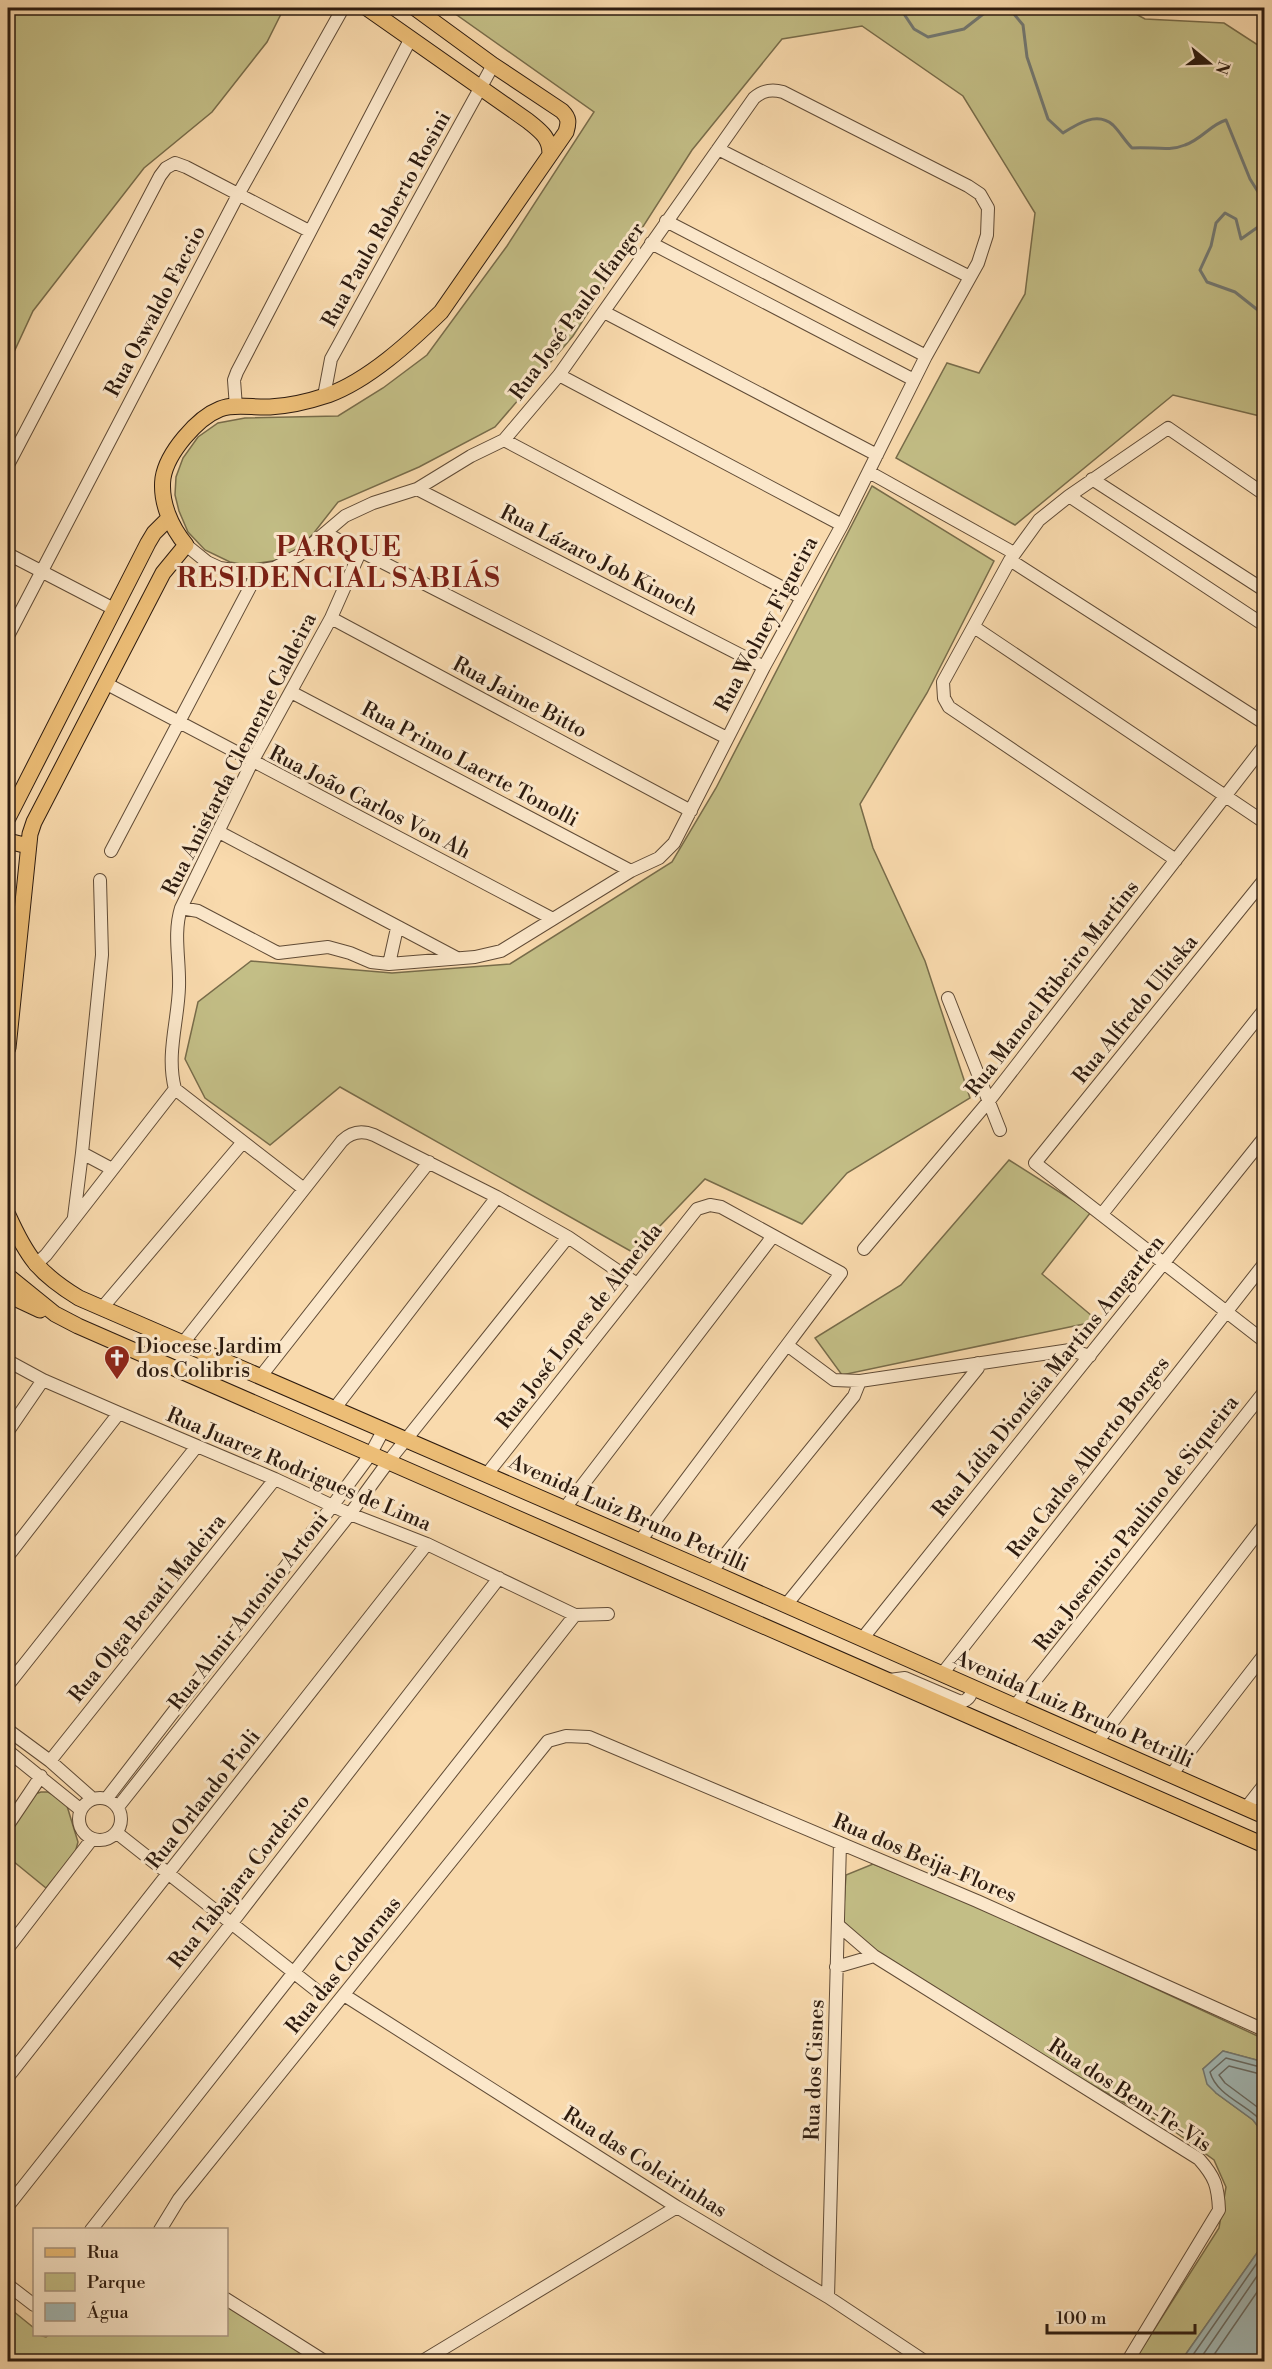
<svg xmlns="http://www.w3.org/2000/svg" width="1272" height="2369" viewBox="0 0 1272 2369" font-family="'Libre Bodoni',serif">
	<style>
		.green { fill: #c3be86; stroke: #786c4a; stroke-width: 1.5 }
		.water { fill: #a2b8b5; stroke: #737973; stroke-width: 1.5 }
		.lines { fill: none; stroke-linecap: round; stroke-linejoin: round }
		.shore { stroke: #686a62; stroke-width: 1.5 }
		.stream { stroke: #737973; stroke-width: 3 }
		.minor-casing { stroke: #604b36; stroke-width: 14 }
		.major-casing { stroke: #2d1b0f; stroke-width: 17 }
		.minor { stroke: #fbe7ca; stroke-width: 12 }
		.major { stroke: #ecbd76; stroke-width: 15 }
		.labels { text-anchor: middle; stroke-width: 6; stroke-linejoin: round; paint-order: stroke }
		.street-label { font-size: 21px; fill: #2d1b0f; stroke: #fbe7ca }
		.poi-label { font-size: 21px; fill: #2d1b0f; stroke: #fbe7ca; text-anchor: start }
		.district-label { font-size: 27px; font-weight: bold; letter-spacing: 1.5px; fill: #7a1f14; stroke: #fbe7ca }
	</style>
	<rect width="100%" height="100%" fill="#f9daad"/>
	<filter id="stains"><feTurbulence type="fractalNoise" baseFrequency=".00333" numOctaves="4"/><feColorMatrix values="0 0 0 0 .2 0 0 0 0 .09 0 0 0 0 .02 0 0 0 .5 -.17"/></filter>
	<radialGradient id="worn" r=".72"><stop offset=".6" stop-color="#630" stop-opacity="0"/><stop offset="1" stop-color="#630" stop-opacity=".3"/></radialGradient>
	<!-- green -->
	<path class="green" d="M8,8H284L267,42L212,112L144,168L33,311L8,365Z
		M447,8H1125L1145,19L1224,23L1264,49V417L1173,395L1015,525L896,458L947,363L979,373L1025,294L1035,213L963,96L862,26L782,39L692,150L573,336L495,427L419,467L338,502L313,534L296,551L279,560L246,565L230,562L205,550L188,532L179,511L175,495L176,477L183,458L198,437L218,423L245,418L338,416L383,388L427,355L507,246L594,112Z
		M872,486L994,561L927,693L860,804L873,848L925,961L970,1098L847,1173L802,1224L705,1179L634,1253L340,1087L270,1145L205,1098L185,1059L198,1002L251,961L392,973L510,964L672,862L716,788Z
		M1009,1160L1091,1212L1042,1274L1098,1321L842,1375L815,1338L901,1285Z
		M41,1792H48L55,1796L67,1806L78,1842L75,1853L46,1888L8,1857V1831L35,1794Z
		M873,1864L975,1905L1264,2039V2062L1223,2051L1203,2069L1216,2093L1253,2120L1264,2134V2243L1181,2361H1134L1219,2228L1226,2187L1214,2160L1171,2129L1089,2083L873,1951L843,1921L846,1875Z
		M227,2305L317,2361H8V2307L34,2328V2334L46,2337L50,2334H226Z"/>
	<!-- water -->
	<path class="water" d="M1223,2051L1264,2062V2134L1253,2120L1216,2093L1207,2084L1203,2069Z
		M1264,2243V2361H1181Z"/>
	<g class="lines">
		<!-- shore -->
		<path class="shore" d="M1264,2068L1226,2058L1210,2072C1217,2097 1250,2105 1264,2124
			M1264,2075L1229,2066L1219,2075L1225,2083L1264,2112
			M1188,2362L1264,2253
			M1198,2362L1264,2266
			M1209,2362L1264,2282"/>
		<!-- stream -->
		<path class="stream" d="M900,8L914,29L928,37L964,29L991,8
			M1009,8L1023,25L1027,57L1048,119L1063,133C1077,124 1097,111 1113,125C1120,132 1125,141 1132,148C1150,146 1169,152 1185,145C1202,139 1210,125 1226,120L1250,179L1260,195L1264,207
			M1264,214L1258,227L1241,239L1236,219L1225,213L1216,223L1211,246L1200,270L1207,282L1235,292L1259,311H1264"/>
		<defs>
			<path id="minor" d="M718,149L970,277
				M666,221L926,356
				M651,243L914,380
				M604,312L877,455
				M559,375L842,525
				M324,396L331,359L493,65
				M236,407L234,380L237,372L411,38
				M504,440L802,598
				M8,465L160,176L166,168L175,163L186,167L309,231
				M869,472L1014,553
				M1092,479L1264,590
				M417,489L764,667
				M1069,496L1264,625
				M325,533L727,738
				M8,554L114,609
				M1010,560L1264,723
				M331,618L691,811
				M974,627L1264,822
				M8,636L239,193L343,8
				M107,684L553,919
				M291,692L631,871
				M219,832L455,957
				M111,851L258,572
				M1176,860L949,707L944,698L943,682L1010,560L1039,520L1069,496L1168,428L1264,494
				M100,880L102,955L82,1153L112,1169
				M1264,880L1035,1163L1264,1341
				M181,908L198,911L278,953L328,947L350,953L371,962L389,964L475,957L501,951L631,871L659,858L674,843L764,667L842,525L926,356L978,263L987,235L988,208L980,194L968,186L783,92C772,89 763,90 754,98L559,375L504,440L471,456L417,489L373,503L345,516L299,555L274,568L247,572L220,568L207,562L186,545
				M389,964L397,928
				M948,998L1000,1130
				M175,1089C166,1054 178,1022 179,987C180,960 173,934 181,908L252,762L331,618L361,550
				M175,1089L304,1189
				M1102,1214L1264,1010
				M74,1217L82,1153
				M864,1249L988,1102L1264,746
				M35,1265L46,1255L175,1089
				M102,1308L243,1142
				M183,1343L342,1141C351,1132 362,1130 374,1135L497,1197L568,1237L637,1284
				M787,1345L834,1380L860,1381L1070,1350L1090,1356
				M8,1361L43,1380L119,1413L275,1479L350,1514L427,1544L575,1615L608,1614
				M261,1376L429,1162
				M203,1381L216,1357
				M335,1408L497,1197
				M8,1431L43,1380
				M487,1474L697,1209L710,1205L721,1207L841,1273L640,1541
				M565,1508L773,1236
				M8,1556L119,1413
				M711,1572L854,1396L860,1381
				M786,1605L978,1368V1363
				M862,1639L1264,1138
				M942,1674L1264,1264
				M889,1680L905,1678L961,1702C969,1700 973,1694 970,1687
				M8,1685L197,1446
				M1015,1706L1264,1392
				M8,1730L50,1761L93,1799
				M1097,1742L1264,1525
				M8,1751L81,1810
				M50,1761L275,1479
				M1171,1775L1264,1655
				M79 1819a21 21 0 1 1 42 0a21 21 0 1 1-42 0Z
				M107,1798L333,1505L370,1455L384,1429
				M118,1807L350,1514L388,1462L568,1237
				M1246,1808L1264,1785
				M8,1825L41,1776
				M117,1833L321,1994
				M838,1925L874,1956L1199,2159C1215,2177 1218,2186 1219,2210L1127,2362
				M8,1948L92,1839
				M836,1967L874,1956
				M344,1995L677,2207L828,2297L926,2362
				M8,2077L427,1544
				M8,2206L231,1924L499,1578
				M91,2230L575,1615
				M160,2230L179,2199L548,1741L566,1736L589,1737L977,1901L1264,2030
				M8,2285L34,2305
				M828,2297L840,1843
				M226,2299L326,2362
				M421,2362L677,2207"/>
			<path id="major" d="M367,8L528,121C540,131 550,137 550,154
				M8,818L148,543L154,533L169,518
				M8,841L28,846
				M8,1048L30,834L34,822L163,573L186,545C171,527 160,502 163,478C167,453 197,418 220,409C235,403 254,408 270,407C289,406 310,401 328,395C369,380 410,342 441,312L566,132C569,122 569,118 562,111L493,65L415,8
				M8,1215C27,1257 38,1273 79,1298L711,1572L1264,1816
				M8,1276L55,1314L78,1326L1264,1845
				M8,1295L40,1310"/>
		</defs>
		<!-- minor casing -->
		<use href="#minor" class="minor-casing"/>
		<!-- major casing -->
		<use href="#major" class="major-casing"/>
		<!-- minor -->
		<use href="#minor" class="minor"/>
		<!-- major -->
		<use href="#major" class="major"/>
	</g>
	<!-- icons -->
	<defs>
		<symbol id="church-pin" viewBox="-11 -11 22 30"><path d="M0 17L-7.5 6A9.5 9.5 0 1 1 7.5 6Z" fill="#8f2418" stroke="#fbe7ca"/><path d="M-1.2-6h2.4v3.5h3.3v2.4h-3.3V6h-2.4V-.1h-3.3v-2.4h3.3Z" fill="#fff"/></symbol>
	</defs>
	<g fill-rule="evenodd">
		<use href="#church-pin" x="102" y="1343" width="30" height="40"/>
	</g>
	<g class="labels">
		<!-- street labels -->
		<g class="street-label">
			<text transform="translate(386 219) rotate(-61)" y="7">Rua Paulo Roberto Rosini</text>
			<text transform="translate(155 311) rotate(-62)" y="7">Rua Oswaldo Faccio</text>
			<text transform="translate(577 311) rotate(-54)" y="7">Rua José Paulo Ifanger</text>
			<text transform="translate(599 560) rotate(27)" y="7">Rua Lázaro Job Kinoch</text>
			<text transform="translate(766 624) rotate(-62)" y="7">Rua Wolney Figueira</text>
			<text transform="translate(520 697) rotate(28)" y="7">Rua Jaime Bitto</text>
			<text transform="translate(239 754) rotate(-63)" y="7">Rua Anistarda Clemente Caldeira</text>
			<text transform="translate(470 764) rotate(28)" y="7">Rua Primo Laerte Tonolli</text>
			<text transform="translate(370 802) rotate(27)" y="7">Rua João Carlos Von Ah</text>
			<text transform="translate(1052 988) rotate(-52)" y="7">Rua Manoel Ribeiro Martins</text>
			<text transform="translate(1135 1009) rotate(-51)" y="7">Rua Alfredo Ulitska</text>
			<text transform="translate(579 1326) rotate(-52)" y="7">Rua José Lopes de Almeida</text>
			<text transform="translate(1048 1376) rotate(-51)" y="7">Rua Lídia Dionísia Martins Amgarten</text>
			<text transform="translate(1088 1457) rotate(-52)" y="7">Rua Carlos Alberto Borges</text>
			<text transform="translate(299 1469) rotate(23)" y="7">Rua Juarez Rodrigues de Lima</text>
			<text transform="translate(629 1513) rotate(24)" y="7">Avenida Luiz Bruno Petrilli</text>
			<text transform="translate(1136 1523) rotate(-52)" y="7">Rua Josemiro Paulino de Siqueira</text>
			<text transform="translate(147 1608) rotate(-51)" y="7">Rua Olga Benati Madeira</text>
			<text transform="translate(248 1611) rotate(-52)" y="7">Rua Almir Antonio Artoni</text>
			<text transform="translate(1074 1709) rotate(24)" y="7">Avenida Luiz Bruno Petrilli</text>
			<text transform="translate(203 1799) rotate(-52)" y="7">Rua Orlando Pioli</text>
			<text transform="translate(925 1858) rotate(23)" y="7">Rua dos Beija-Flores</text>
			<text transform="translate(239 1881) rotate(-52)" y="7">Rua Tabajara Cordeiro</text>
			<text transform="translate(343 1965) rotate(-51)" y="7">Rua das Codornas</text>
			<text transform="translate(814 2070) rotate(-88)" y="7">Rua dos Cisnes</text>
			<text transform="translate(1130 2095) rotate(33)" y="7">Rua dos Bem-Te-Vis</text>
			<text transform="translate(645 2162) rotate(32)" y="7">Rua das Coleirinhas</text>
		</g>
		<!-- poi labels -->
		<g class="poi-label">
			<text x="136" y="1353">Diocese Jardim<tspan x="136" dy="24">dos Colibris</tspan></text>
		</g>
		<!-- district labels -->
		<g class="district-label">
			<text x="339" y="556">PARQUE<tspan x="339" dy="31">RESIDENCIAL SABIÁS</tspan></text>
		</g>
	</g>
	<!-- margin -->
	<rect width="1272" height="2369" fill="none" stroke="#f9daad" stroke-width="30"/>
	<rect x="9" y="9" width="1254" height="2351" fill="none" stroke="#2d1b0f" stroke-width="3"/>
	<rect x="15" y="15" width="1242" height="2339" fill="none" stroke="#2d1b0f" stroke-width="1.5"/>
	<!-- legend -->
	<rect x="33" y="2228" width="195" height="108" fill="#fbe7ca" stroke="#a9957f" stroke-width="1.5"/>
	<rect x="45" y="2248" width="30" height="9" fill="#ecbd76" stroke="#a9957f" stroke-width="1.5"/>
	<text x="87" y="2258" font-size="18" fill="#2d1b0f">Rua</text>
	<rect x="45" y="2273" width="30" height="18" fill="#c3be86" stroke="#a9957f" stroke-width="1.5"/>
	<text x="87" y="2288" font-size="18" fill="#2d1b0f">Parque</text>
	<rect x="45" y="2303" width="30" height="18" fill="#a2b8b5" stroke="#a9957f" stroke-width="1.5"/>
	<text x="87" y="2318" font-size="18" fill="#2d1b0f">Água</text>
	<!-- north arrow -->
	<g transform="translate(1209 63) rotate(109)" stroke="#fbe7ca" stroke-width="4.5" paint-order="stroke">
	<path d="M0-4.5L10 22L0 15L-10 22Z" fill="#2d1b0f"/>
	<text y="-9" font-size="16" font-weight="bold" text-anchor="middle" fill="#2d1b0f">N</text>
	</g>
	<!-- scale -->
	<path d="M1047 2324v9h148v-9" fill="none" stroke="#2d1b0f" stroke-width="3"/>
	<text x="1056" y="2324" font-size="18" fill="#2d1b0f" stroke="#fbe7ca" stroke-width="4.5" paint-order="stroke">100 m</text>
	<rect width="100%" height="100%" filter="url(#stains)"/>
	<rect width="100%" height="100%" fill="url(#worn)"/>
</svg>
